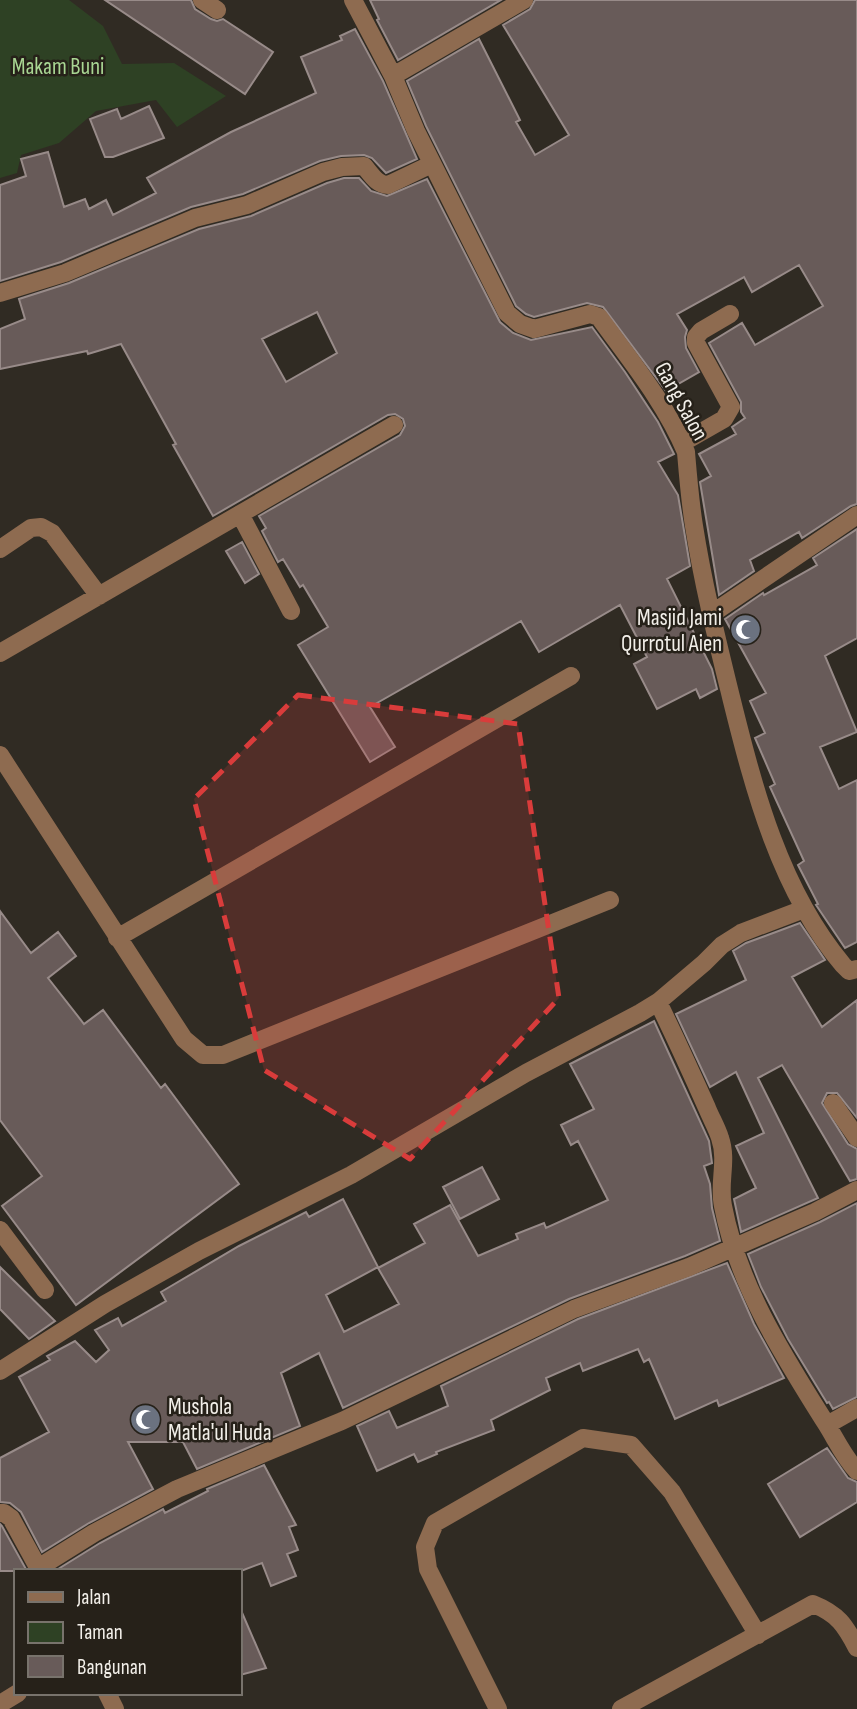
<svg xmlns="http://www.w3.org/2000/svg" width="857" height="1709" viewBox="0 0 857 1709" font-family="'Sofia Sans Condensed',sans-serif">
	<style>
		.green { fill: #2e4124 }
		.building { fill: #685b59; stroke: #988b89; stroke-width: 2; fill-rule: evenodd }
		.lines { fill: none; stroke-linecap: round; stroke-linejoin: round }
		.minor { stroke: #8e6b50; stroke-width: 18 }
		.marked { fill: #d93c3b; fill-opacity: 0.2; stroke: #d93c3b; stroke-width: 5; stroke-dasharray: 14 9; stroke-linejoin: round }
		.labels { text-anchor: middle; stroke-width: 5; stroke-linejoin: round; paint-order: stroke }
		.park-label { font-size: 23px; fill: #a9d693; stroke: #262119 }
		.street-label { font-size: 23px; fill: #f2efe9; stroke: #262119 }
		.poi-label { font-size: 23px; fill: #f2efe9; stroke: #262119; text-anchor: end }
	</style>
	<rect width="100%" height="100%" fill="#302b23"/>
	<!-- green -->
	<path class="green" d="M0,0H69L103,26L122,64L174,63L226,96L177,127L156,100L96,111L59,143L21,155L17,173L0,178Z"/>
	<!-- building -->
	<path class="building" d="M105,0H191L195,9L211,19L217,21L223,19L273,52L245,94Z
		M370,0H501L398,60L377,20L379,19Z
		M535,0H857V504L851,506L802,538L799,532L750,560L754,571L719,595L700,482L711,476L699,454L736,434L732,427L745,418L741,412V402L709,343L742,323L755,345L823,306L799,265L752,292L744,277L677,314L687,330L685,337L686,348L699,372L666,391L603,307L587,303L534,317L526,314L516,306L426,126L407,81L479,39L520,120L516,122L535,155L569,135L503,25L530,9Z
		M355,29L383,81L417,159L386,173L372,158L364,155L341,156L320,161L243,194L191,207L61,262L0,281V185L26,176L21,159L48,152L64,207L85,199L89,209L106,200L113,215L156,193L147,178L231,132L316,93L301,57L342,40L340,36Z
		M149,106L164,138L113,157H105L90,119L117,109L121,119Z
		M344,178H359L371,191L387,196L427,179L500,322L513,333L531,340L592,327L625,372L658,422L674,454L658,462L678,495L690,566L667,579L712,669L717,689L700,698L696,689L657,709L634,664L647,657L620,605L539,652L521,621L370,707L395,747L370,762L298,645L328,627L303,585L300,587L283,559L278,562L262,531L266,528L259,516L400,435L405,426L403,419L395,414L388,415L213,516L173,445L176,444L121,344L88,354L87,351L0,369V329L25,319L19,299L69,283L199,229L251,216L327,183ZM317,312L337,353L286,382L262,339Z
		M857,529V638L825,656L857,732L820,747L839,789L857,780V942L845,948L816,905L818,904L798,865L804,861L770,787L775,784L755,738L765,733L750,701L766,693L725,619L763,593L764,595L817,565L813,558Z
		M242,542L259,574L245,583L226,551Z
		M0,911L31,953L58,932L76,956L48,978L84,1024L103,1010L161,1088L165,1084L239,1184L76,1305L2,1206L42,1176L0,1120Z
		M800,923L825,960L792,977L822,1027L857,1000V1118L837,1093H827L822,1103L848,1144L857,1149V1179L850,1181L782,1065L758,1078L818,1198L741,1232L734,1199L756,1188L736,1146L764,1133L736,1072L710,1087L676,1014L746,980L733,951L746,943Z
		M654,1021L709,1141L712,1163L704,1166L710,1184L712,1208L720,1241L685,1256L569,1299L343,1408L319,1353L281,1373L300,1426L197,1469L183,1442H128L153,1489L89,1523L42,1552L21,1512L10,1503L0,1502V1458L49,1432L19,1377L50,1360L47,1356L75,1341L96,1362L109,1350L95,1330L118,1318L122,1326L166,1301L161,1292L239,1246L306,1212L309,1217L343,1199L378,1267L326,1295L344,1332L399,1304L378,1268L425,1243L414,1224L450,1205L478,1256L518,1239L516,1234L544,1223L546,1228L608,1200L578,1141L571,1145L561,1125L594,1109L570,1064Z
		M482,1167L499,1199L460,1219L443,1187Z
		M857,1203V1397L833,1409L829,1402L827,1403L788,1339L761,1287L748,1254L820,1222Z
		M727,1263L754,1324L784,1378L719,1406L717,1400L675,1419L649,1359L644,1362L638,1349L583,1371L580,1363L546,1378L550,1390L491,1420L494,1430L436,1452L437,1454L418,1462L414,1454L377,1471L357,1426L389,1411L397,1428L448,1406L441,1386L578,1319Z
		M0,1267L55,1321L29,1339L0,1309Z
		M827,1448L848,1478L857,1482V1502L800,1537L768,1484Z
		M264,1465L296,1525L289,1527L298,1550L287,1554L296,1576L271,1586L262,1563L241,1571H55L100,1543L163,1509L165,1513L208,1491L207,1489Z
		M0,1524L2,1526L27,1571H0Z
		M240,1608L266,1668L240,1675Z"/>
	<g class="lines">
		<!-- minor -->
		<path class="minor" d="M202,0L217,10
			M353,0L393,76L416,131L507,313L520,324L534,329L590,314L599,317C630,360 665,402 686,452C688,476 690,501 694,526C703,584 717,640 731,697C754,790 780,890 843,965L849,971L857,969
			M393,76L524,0
			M0,293L65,273L195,218L247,205L323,172L342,167L364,166C371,174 377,185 388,185L432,164
			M682,443L724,419L731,407L696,343V337L701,331L730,314
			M240,514L291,611
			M0,549L31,528L41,527L52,533L99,596
			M710,615L857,515
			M0,653L394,425
			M0,755L184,1039L203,1055H223L610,900
			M117,938L571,676
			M658,1002C675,1037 691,1072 707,1108C711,1118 717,1128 720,1138C728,1161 718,1183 723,1206C738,1285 783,1355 825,1422C836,1439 843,1456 857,1471
			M833,1103L857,1138
			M0,1230L45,1290
			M0,1371L105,1304L199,1251L351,1175L526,1073L640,1013L658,1002L704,963L722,945L741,933L804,909
			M827,1425L857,1408
			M0,1513H4L11,1518L40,1571
			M38,1568L94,1533L177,1489L342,1421L574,1309L689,1267L815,1212L857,1190
			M107,1693L115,1709
			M0,1704L18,1693
			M498,1709L428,1569L425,1547L435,1523L583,1438L631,1445L672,1492L758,1635
			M621,1709L813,1604C838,1614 845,1625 857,1648"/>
	</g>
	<!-- marked area -->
	<path class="marked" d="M298,695L518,724L559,998L410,1159L264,1070L194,799Z"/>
	<!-- icons -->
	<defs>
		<symbol id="mosque-disc" viewBox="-11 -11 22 22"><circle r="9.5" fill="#6b7280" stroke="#262119"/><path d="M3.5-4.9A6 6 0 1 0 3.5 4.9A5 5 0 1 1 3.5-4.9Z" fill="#fff"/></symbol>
	</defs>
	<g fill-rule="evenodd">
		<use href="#mosque-disc" x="728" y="612" width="35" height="35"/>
		<use href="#mosque-disc" x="128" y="1402" width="35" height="35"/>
	</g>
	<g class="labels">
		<!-- park labels -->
		<g class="park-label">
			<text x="58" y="74">Makam Buni</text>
		</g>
		<!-- street labels -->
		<g class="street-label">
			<text transform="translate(682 401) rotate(61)" y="8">Gang Salon</text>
		</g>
		<!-- poi labels -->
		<g class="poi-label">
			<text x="722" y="625">Masjid Jami<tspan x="722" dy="26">Qurrotul Aien</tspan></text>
			<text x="168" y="1414" text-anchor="start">Mushola<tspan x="168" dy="26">Matla'ul Huda</tspan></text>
		</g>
	</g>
	<!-- legend -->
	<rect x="14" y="1569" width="228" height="126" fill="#262119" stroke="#78736c" stroke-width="2"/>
	<rect x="28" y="1592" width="35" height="10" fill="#8e6b50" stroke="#78736c" stroke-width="2"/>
	<text x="77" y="1604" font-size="21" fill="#f2efe9">Jalan</text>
	<rect x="28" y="1622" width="35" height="21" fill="#2e4124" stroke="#78736c" stroke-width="2"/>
	<text x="77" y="1639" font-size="21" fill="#f2efe9">Taman</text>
	<rect x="28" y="1656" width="35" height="21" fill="#685b59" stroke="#78736c" stroke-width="2"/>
	<text x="77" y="1674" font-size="21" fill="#f2efe9">Bangunan</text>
</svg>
